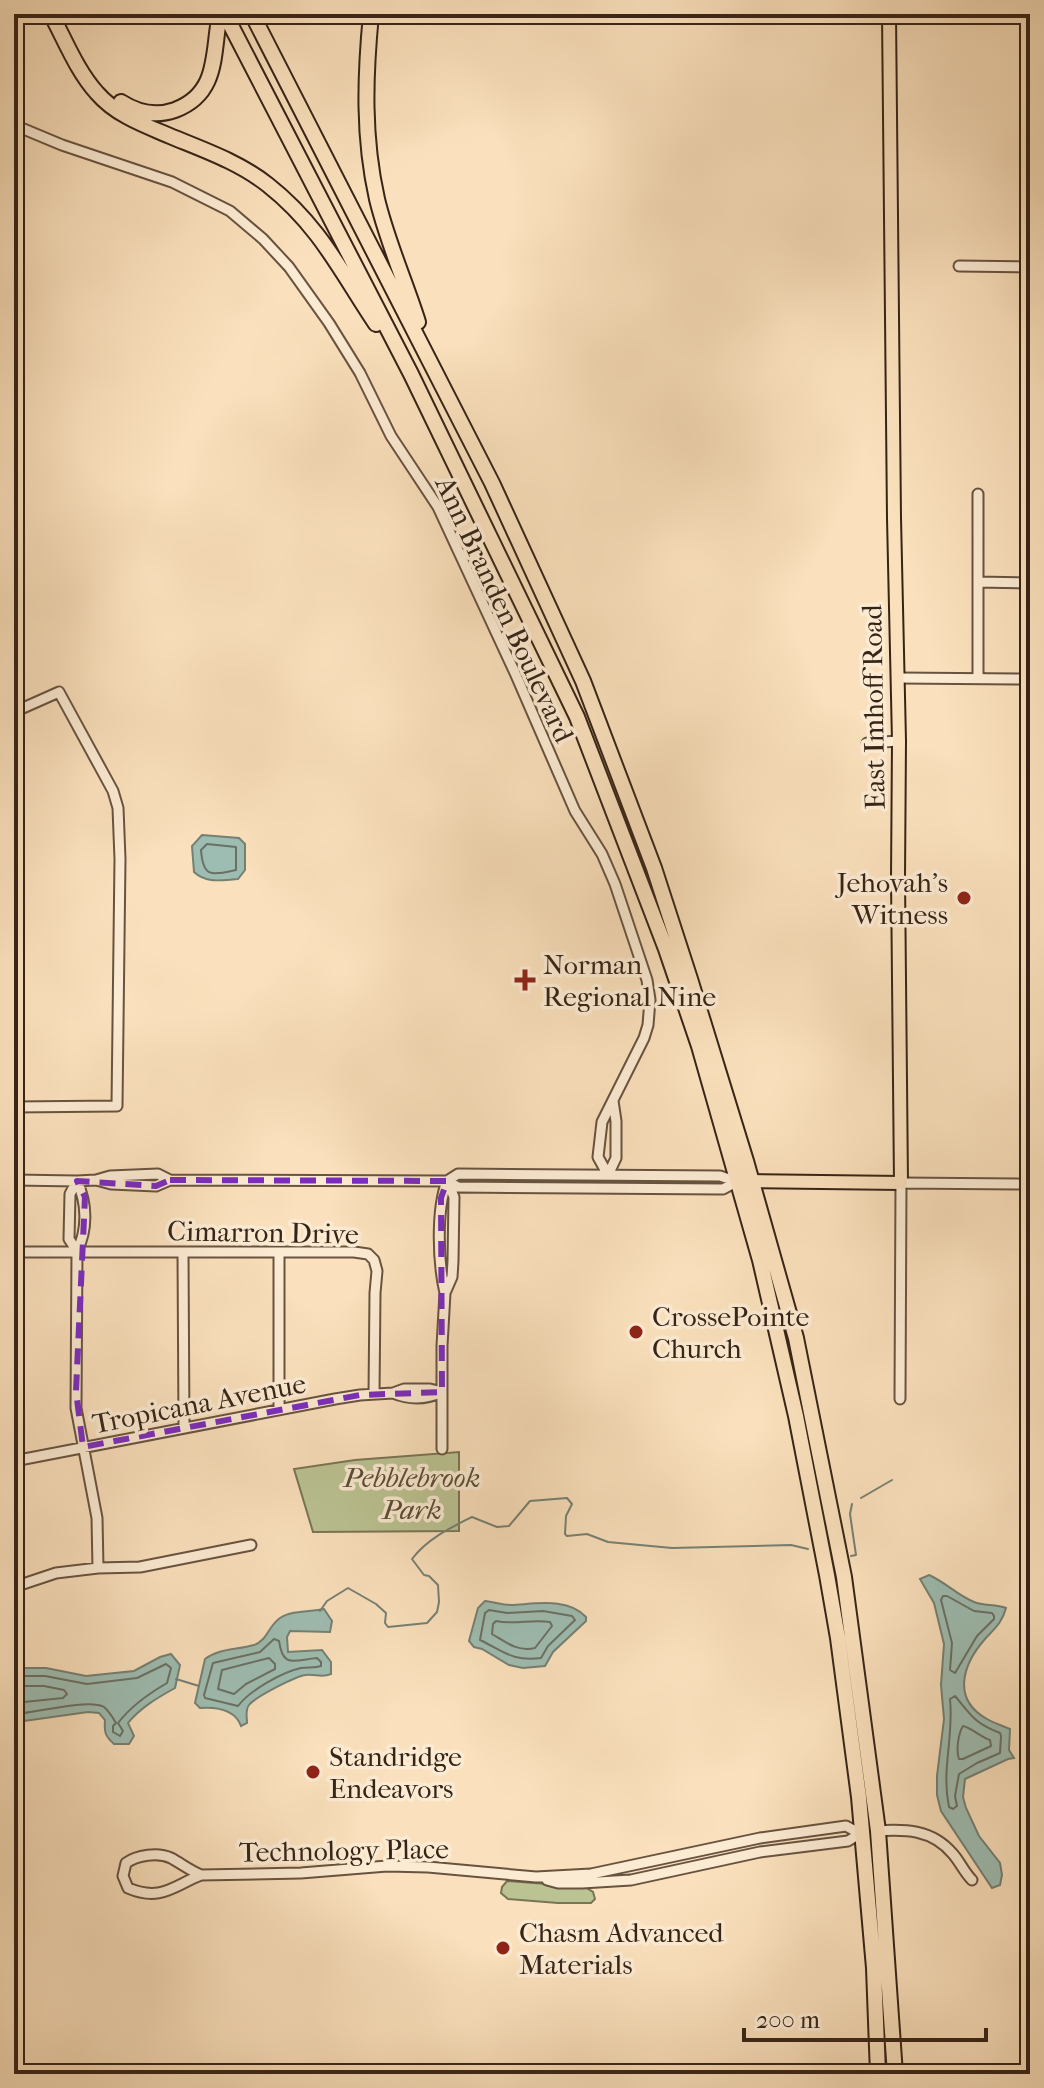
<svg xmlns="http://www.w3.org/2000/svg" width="1044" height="2088" viewBox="0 0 1044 2088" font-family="'IM FELL French Canon',serif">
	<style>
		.green { fill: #bbc393; stroke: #797455; stroke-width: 2 }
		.water { fill: #9ebdb2; stroke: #758074; stroke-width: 2 }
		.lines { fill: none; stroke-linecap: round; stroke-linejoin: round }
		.shore { stroke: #6a7064; stroke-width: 2 }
		.stream { stroke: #758074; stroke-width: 2 }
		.minor-casing { stroke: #685340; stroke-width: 13 }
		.major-casing { stroke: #372417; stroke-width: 16 }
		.highway-casing { stroke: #372417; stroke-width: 18 }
		.minor { stroke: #fcebd3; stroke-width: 9 }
		.major { stroke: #fae0bc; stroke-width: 12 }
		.highway { stroke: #fae0bc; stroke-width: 14 }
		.marked { fill: none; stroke: #7b2cbf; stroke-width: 6; stroke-dasharray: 16 10; stroke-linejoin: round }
		.poi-dot { fill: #8f2418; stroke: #fcebd3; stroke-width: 3 }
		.labels { text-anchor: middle; stroke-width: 7; stroke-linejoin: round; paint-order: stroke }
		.street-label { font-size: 28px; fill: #372417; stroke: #fcebd3 }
		.poi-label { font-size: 28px; fill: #372417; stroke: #fcebd3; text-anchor: start }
		.park-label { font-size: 28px; font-style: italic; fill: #584c36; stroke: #fcebd3 }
	</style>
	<rect width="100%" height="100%" fill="#fae0bc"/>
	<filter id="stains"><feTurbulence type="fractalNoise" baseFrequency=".0025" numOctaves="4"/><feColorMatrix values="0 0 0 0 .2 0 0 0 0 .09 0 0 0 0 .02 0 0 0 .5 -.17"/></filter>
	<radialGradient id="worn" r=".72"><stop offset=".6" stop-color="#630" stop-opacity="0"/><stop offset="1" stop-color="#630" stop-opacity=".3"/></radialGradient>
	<!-- green -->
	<path class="green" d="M459,1452V1531L313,1532L294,1469L355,1460Z
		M507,1881L585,1887L593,1892L595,1899L591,1903H558L508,1899L501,1893L502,1887Z"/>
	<!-- water -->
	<path class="water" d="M202,835L239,838L245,844V870L238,879C222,880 207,884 194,872L192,846Z
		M929,1575C945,1582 957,1595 974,1602C984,1606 995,1604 1006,1608C1002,1623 995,1628 985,1639C963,1664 951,1699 987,1719C994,1723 1003,1726 1010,1729L1009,1750L1014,1758L1008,1759L965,1779L963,1797L966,1808L979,1836L1000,1863L1002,1875L1000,1885L992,1888L941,1811L937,1795V1776L944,1719L941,1685L944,1644L934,1603L920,1579Z
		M485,1601C494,1602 503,1605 511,1605C535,1604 568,1597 586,1617V1621L553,1652L545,1666L523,1668L509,1665L482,1649L474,1647L469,1641L478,1608Z
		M324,1609L332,1621L330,1632L290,1631L287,1637L288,1652L322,1650L331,1662V1674C322,1678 316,1674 306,1675C296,1676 255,1697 249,1705C245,1710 247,1717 247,1723L241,1726C235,1709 216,1707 200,1708L195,1703L205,1659C219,1648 237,1650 254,1645C267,1641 269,1625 280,1618C292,1610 310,1612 324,1609Z
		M171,1654L180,1665L175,1688C157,1698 140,1708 128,1723L134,1736L129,1744H114C105,1736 104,1732 105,1720L99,1713L88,1712L24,1721L14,1720V1668H46L86,1676L134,1671L160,1657Z"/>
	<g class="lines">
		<!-- shore -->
		<path class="shore" d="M207,844L236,847V870C211,875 203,878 201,850Z
			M943,1596H947L974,1611L992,1613L994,1616V1619L977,1636L955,1673L950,1670L952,1643L941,1600Z
			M489,1610L507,1613L543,1611L572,1616L575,1620L548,1646L541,1658C513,1662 503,1651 480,1640L485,1613Z
			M496,1621C514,1625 532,1619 550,1622L552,1626L535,1648C518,1652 507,1643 492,1634L493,1624Z
			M274,1639L279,1641C283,1669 294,1660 317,1658L321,1662V1666C315,1668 308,1667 301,1668C282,1672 249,1691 238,1706L205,1698L204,1695L213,1663L260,1652Z
			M269,1658L275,1664V1669L246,1684L234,1694L218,1689L222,1670Z
			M14,1676H45L87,1684L137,1678L166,1664L171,1668L167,1683C148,1694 131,1706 118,1723L123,1731L120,1736L113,1732V1726L116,1723C113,1718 109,1711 104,1707C90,1699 41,1711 24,1713H14
			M14,1686H44L64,1690L67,1694L63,1698L14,1703
			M955,1696C971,1715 974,1723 1000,1733L1001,1736L1000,1753L977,1763L959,1774L955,1796L957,1806L953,1809L949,1807C941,1769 954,1738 950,1699Z
			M963,1726C970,1727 981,1737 990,1740L991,1746L963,1759H959C956,1751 958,1734 963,1726Z"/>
		<!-- stream -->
		<path class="stream" d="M1024,675V669L1030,656
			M1023,681L1020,727L1030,771
			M861,1498L892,1480
			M851,1556L856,1555L850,1514L852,1504
			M320,1611L327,1601L348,1588L376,1604L386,1613L385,1623L388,1627L427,1623L437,1612L439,1602L438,1585L429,1576L424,1575L412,1559C427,1539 450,1528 472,1517L497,1527L509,1526L530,1501L567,1498L572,1504L566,1516L565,1534L567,1536L587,1534L608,1542L672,1548L791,1545L808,1549
			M176,1679L199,1686"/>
		<defs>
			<path id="minor" d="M14,125L62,145L172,182L230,211L263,239L289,267L329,323L360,373L391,436L438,507L515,673L575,811L602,854L615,884L647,980L650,1000L648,1025L644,1038L602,1122L598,1157L608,1175
				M959,266L1030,267
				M978,582L1030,583
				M898,678L1030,679
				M978,678V494
				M14,712L59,692L113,791L118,808L120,859L117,1106L14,1107
				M867,743L899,741
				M608,1175L616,1158V1121L613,1101
				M14,1180L77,1181L96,1180L110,1176L158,1174L170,1180
				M96,1180L111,1184L156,1186L170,1180L447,1181L458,1187L723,1189L738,1181
				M77,1181C87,1203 88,1229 77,1251L76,1408L97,1518L98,1568
				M77,1181L70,1194L69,1239L77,1251
				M447,1181L458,1174L720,1176L735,1181
				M447,1181L454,1197L453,1261L452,1277L445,1293C438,1263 436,1210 447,1181Z
				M14,1252H354L368,1254L374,1260L377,1271L375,1293L374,1394
				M183,1252L184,1428
				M404,1389H430L442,1392C425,1400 410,1400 393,1393Z
				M900,1399L901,1183L1030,1184
				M279,1410V1253
				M442,1449V1346L445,1293
				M14,1461L335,1399L360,1395L393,1393
				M14,1587L56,1573L98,1568L140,1567L251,1545
				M876,1831C905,1829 932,1829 953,1854C960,1862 964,1872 972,1880
				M201,1875C173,1886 161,1902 128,1888L123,1876L126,1863C137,1855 158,1852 171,1858C182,1864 189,1870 201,1875L301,1873L387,1866L428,1867L536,1877L591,1874L760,1838L846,1826L859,1833
				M547,1880L558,1883H582L631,1880L760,1852L848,1841L861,1833"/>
			<path id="major" d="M746,1181L901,1183L898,878L899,741L894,518L889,14"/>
			<path id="highway" d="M51,14C65,40 77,71 97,93C116,115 144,125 170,136C204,150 239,162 268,185C320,226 341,272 376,324
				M225,14L411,374L577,717L666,949L699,1046L760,1260L796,1416L827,1575L838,1638L859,1797L874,1968L878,2074
				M252,14L492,483L583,681L654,868L690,979L746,1161L796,1338L844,1577L878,1831L895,2074
				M296,14H321
				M371,14C365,77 363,137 377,199C387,241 405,281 418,322
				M121,102C138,113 155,117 175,110C220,93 212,52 220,14"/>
		</defs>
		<!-- minor casing -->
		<use href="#minor" class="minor-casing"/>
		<!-- major casing -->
		<use href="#major" class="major-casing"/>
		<!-- highway casing -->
		<use href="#highway" class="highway-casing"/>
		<!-- minor -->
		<use href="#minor" class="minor"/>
		<!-- major -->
		<use href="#major" class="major"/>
		<!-- highway -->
		<use href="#highway" class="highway"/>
	</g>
	<!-- marked area -->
	<path class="marked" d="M170,1180L447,1181L441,1198L442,1392L360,1395L83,1447L76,1391L85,1197L77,1181L156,1186Z"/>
	<!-- markers -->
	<g class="poi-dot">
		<circle cx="964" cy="898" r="8"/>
		<path d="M521 968h8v8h8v8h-8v8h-8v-8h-8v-8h8z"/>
		<circle cx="636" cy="1332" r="8"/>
		<circle cx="313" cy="1772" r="8"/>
		<circle cx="503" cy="1948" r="8"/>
	</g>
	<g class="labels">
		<!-- street labels -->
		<g class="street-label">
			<text transform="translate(505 609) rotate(65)" y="10">Ann Branden Boulevard</text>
			<text transform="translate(873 707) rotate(-91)" y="10">East Imhoff Road</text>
			<text transform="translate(263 1232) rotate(1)" y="10">Cimarron Drive</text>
			<text transform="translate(199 1403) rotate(-11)" y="10">Tropicana Avenue</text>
			<text transform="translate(344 1850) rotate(-1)" y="10">Technology Place</text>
		</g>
		<!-- poi labels -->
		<g class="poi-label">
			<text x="948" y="892" text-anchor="end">Jehovah's<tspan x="948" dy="32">Witness</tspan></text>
			<text x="543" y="974">Norman<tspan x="543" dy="32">Regional Nine</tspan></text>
			<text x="652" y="1326">CrossePointe<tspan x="652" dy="32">Church</tspan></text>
			<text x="329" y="1766">Standridge<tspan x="329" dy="32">Endeavors</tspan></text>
			<text x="519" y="1942">Chasm Advanced<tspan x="519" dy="32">Materials</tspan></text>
		</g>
		<!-- park labels -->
		<g class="park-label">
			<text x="412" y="1487">Pebblebrook<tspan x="412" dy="32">Park</tspan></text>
		</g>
	</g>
	<!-- margin -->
	<rect width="1044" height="2088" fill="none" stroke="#fae0bc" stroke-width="48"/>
	<rect x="16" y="16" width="1012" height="2056" fill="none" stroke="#372417" stroke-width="4"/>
	<rect x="24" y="24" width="996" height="2040" fill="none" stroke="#372417" stroke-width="2"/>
	<!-- scale -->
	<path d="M744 2028v12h242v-12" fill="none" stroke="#372417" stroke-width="4"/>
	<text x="756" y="2028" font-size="24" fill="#372417" stroke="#fcebd3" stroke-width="6" paint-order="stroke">200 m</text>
	<rect width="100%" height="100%" filter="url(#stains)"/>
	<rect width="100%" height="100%" fill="url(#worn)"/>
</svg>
